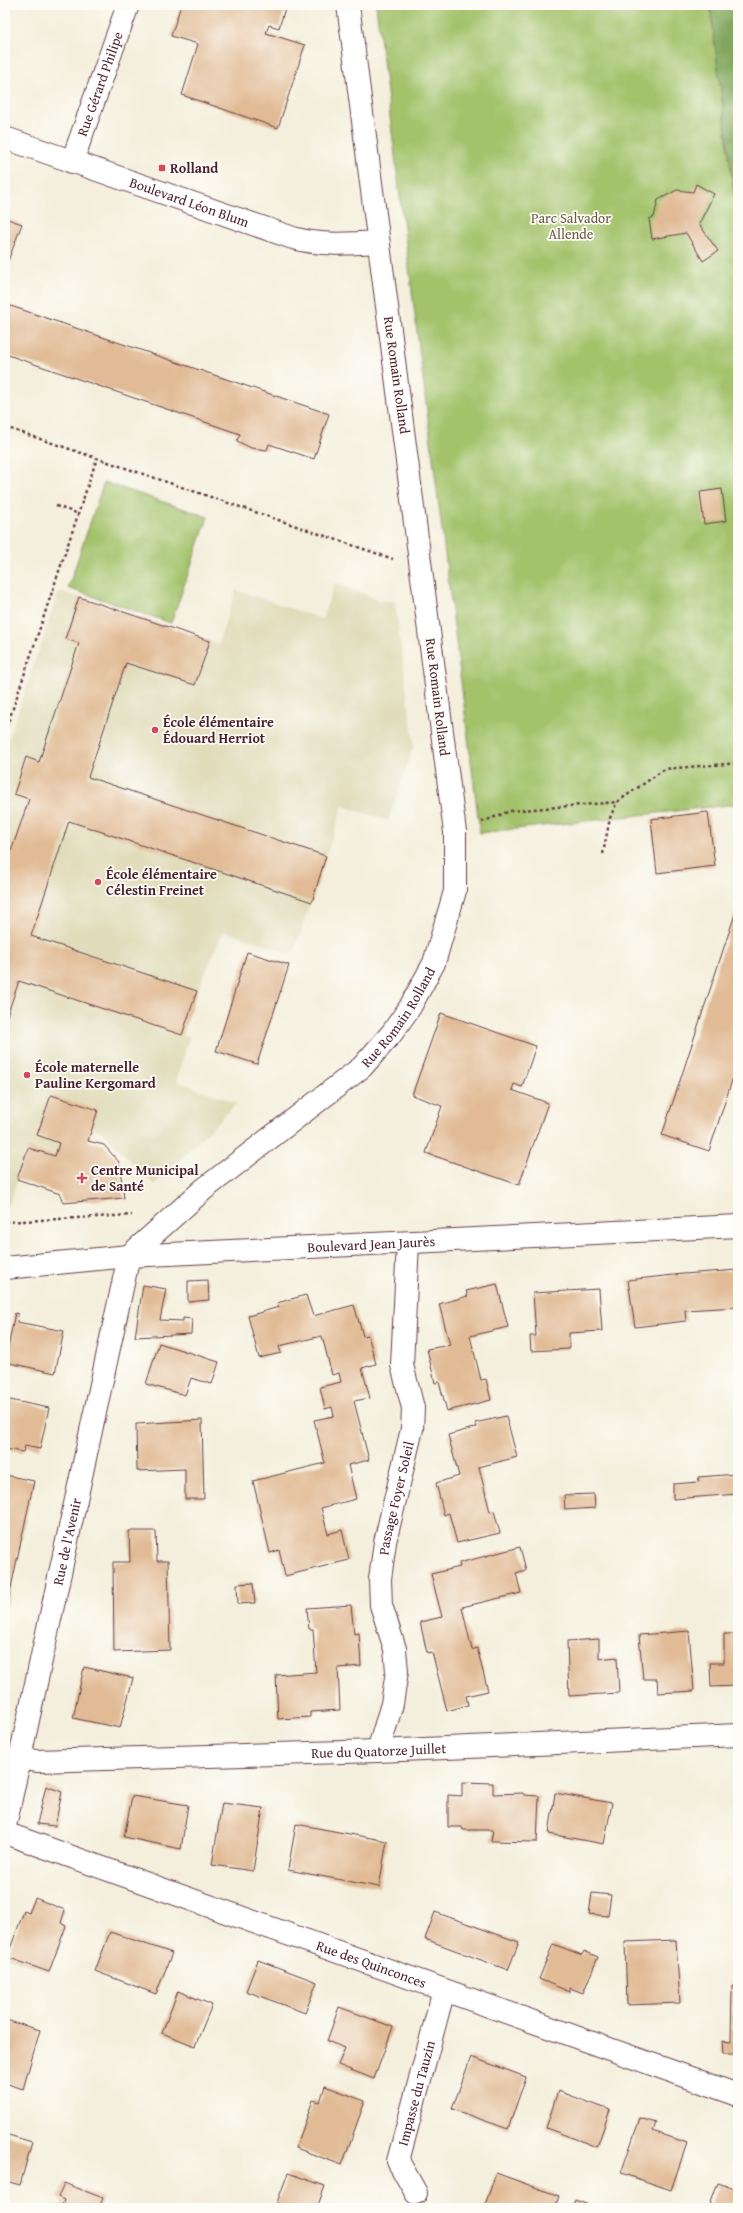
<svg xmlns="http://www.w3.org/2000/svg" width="743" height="2213" viewBox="0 0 743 2213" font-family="'Gentium Book Plus',serif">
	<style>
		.built { fill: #e1dcba }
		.green { fill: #a3c26a; stroke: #76704a }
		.forest { fill: #82a85e; stroke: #666444 }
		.building { fill: #e1bb95 }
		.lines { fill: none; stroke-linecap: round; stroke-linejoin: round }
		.minor-casing { stroke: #643e46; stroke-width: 24 }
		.path { stroke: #643e46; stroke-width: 2.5; stroke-dasharray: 3 3; stroke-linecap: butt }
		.minor { stroke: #fff; stroke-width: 22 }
		.poi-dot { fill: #d1495b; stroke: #fdfcf7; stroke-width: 1.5 }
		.labels { text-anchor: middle; stroke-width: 3.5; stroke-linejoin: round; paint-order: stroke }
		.street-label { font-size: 14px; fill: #4a1f2b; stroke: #fdfcf7 }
		.poi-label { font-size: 14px; font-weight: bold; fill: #4a1f2b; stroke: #fdfcf7; text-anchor: start }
		.park-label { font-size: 14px; fill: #695841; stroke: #fdfcf7 }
	</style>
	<rect width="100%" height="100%" fill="#fdfcf7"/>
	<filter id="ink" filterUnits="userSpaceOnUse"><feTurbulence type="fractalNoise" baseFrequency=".025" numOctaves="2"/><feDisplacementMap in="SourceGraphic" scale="8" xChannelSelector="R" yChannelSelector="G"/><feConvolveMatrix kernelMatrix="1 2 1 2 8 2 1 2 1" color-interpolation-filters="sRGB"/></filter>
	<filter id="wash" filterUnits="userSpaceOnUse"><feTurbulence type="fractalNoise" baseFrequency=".012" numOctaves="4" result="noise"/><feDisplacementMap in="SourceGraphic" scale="16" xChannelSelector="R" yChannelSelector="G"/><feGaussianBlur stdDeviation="0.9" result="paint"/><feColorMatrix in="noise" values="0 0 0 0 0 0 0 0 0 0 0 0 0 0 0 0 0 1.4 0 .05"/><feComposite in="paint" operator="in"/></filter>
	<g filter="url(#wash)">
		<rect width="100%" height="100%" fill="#f4efdc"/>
		<!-- built -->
		<path class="built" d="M335,583L382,601H395L414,746L388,821L343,806L293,954L224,931L197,991L182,1035L189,1037L176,1081L237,1103L154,1185L101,1131L92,1128L98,1110L51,1095L37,1135L59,1143L55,1156L28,1148L9,1205H5V749L59,591L218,644L236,590L322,619Z"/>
		<!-- green -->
		<path class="green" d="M376,5H710L738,226V804L480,833Z
			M104,482L208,517L171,623L68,588Z"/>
		<!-- forest -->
		<path class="forest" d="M710,5H738V226Z"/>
		<g id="blocks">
			<!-- building -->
			<path class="building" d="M181,5H286L279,28L269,25L266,33L305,45L278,128L182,95L198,44L171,36Z
				M696,184L714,194L699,224L718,251L703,261L686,233L652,239L649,219L654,217L658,200L677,190L693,192Z
				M5,218L22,224L5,269Z
				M5,304L329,414L314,459L269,444L267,450L251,448L237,441L240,434L5,354Z
				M722,489L726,521L704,524L700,492Z
				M79,597L210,641L195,685L126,663L88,777L326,856L312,902L69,821L31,936L197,991L182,1035L19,981L5,1021V869L29,799L14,794L26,757L39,762L79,643L65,639Z
				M708,812L715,866L657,873L651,819Z
				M738,905V1062L709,1151L662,1135Z
				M247,952L289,965L257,1064L216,1051Z
				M441,1013L536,1046L522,1087L514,1084L512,1090L548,1103L519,1185L426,1153L442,1106L412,1095Z
				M51,1095L98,1110L88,1141L104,1145L119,1162L124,1198L63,1203L60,1194L17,1179L28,1148L55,1156L59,1143L37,1135Z
				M738,1270V1307L685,1310L686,1321L635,1327L628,1280L683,1274Z
				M208,1280L209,1300L188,1302V1281Z
				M497,1284L508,1327L470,1336L481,1380L486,1379L491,1400L447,1411L439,1382L435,1383L427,1349L450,1345L439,1304L468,1296L466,1291Z
				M143,1285L166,1289L160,1320L183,1321V1318L192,1319L191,1334L135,1337Z
				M599,1289L602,1331L569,1333V1349L531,1351L530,1336H536L533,1293Z
				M306,1295L313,1316L354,1305L363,1336L368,1335L376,1364L362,1368L370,1398L354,1401L369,1460L348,1465L356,1499L321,1508L328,1534L342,1530L349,1560L285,1576L279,1550L270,1553L253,1481L325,1463L314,1420L334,1416L332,1407L325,1409L320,1387L341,1382L339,1373L332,1375L322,1336L279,1346L281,1353L259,1358L248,1316L279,1307L277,1303Z
				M15,1313L18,1314L17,1322L64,1331L55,1373L5,1362Z
				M159,1343L219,1362L212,1384L191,1378L185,1395L146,1384Z
				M5,1399L49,1408L40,1449L25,1446L23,1452L5,1449Z
				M506,1416L517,1457L479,1467L490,1512L494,1511L500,1533L457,1543L449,1513L444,1515L436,1483L459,1476L448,1435L477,1427L475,1423Z
				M202,1420L204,1499H185V1469L137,1471L136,1424Z
				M738,1474V1494L673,1499V1484L699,1482L698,1477Z
				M5,1475L34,1481L7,1606H5Z
				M594,1494L595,1508L565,1510L564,1495Z
				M129,1531H156L157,1561H168L170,1650L114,1652L113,1562H130Z
				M520,1547L526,1570L516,1573L521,1593L462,1607L472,1650L477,1648L488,1691L466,1696L468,1705L447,1711L432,1652L427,1653L420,1622L442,1617L431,1574L460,1567L459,1563Z
				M253,1583L255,1603L238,1604L237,1584Z
				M351,1605L354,1634L359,1633L361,1666L338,1668L340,1710L310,1712V1717L278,1719L276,1675L316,1672L313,1629H309L307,1608Z
				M689,1631L694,1691L658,1693L657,1679H643L639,1635Z
				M724,1634H738V1686L711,1687L710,1663H724Z
				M599,1639V1659L617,1657L619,1693L569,1696L567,1641Z
				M84,1667L133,1678L120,1728L73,1718Z
				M462,1782L493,1783V1794L523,1793L524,1795L539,1796L537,1842L491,1841L493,1830H463L462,1827H448V1795L462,1796Z
				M46,1786L62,1792L55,1826L37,1824Z
				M555,1793L612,1803L604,1844L549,1834Z
				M132,1796L188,1805L181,1849L124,1837Z
				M222,1803L263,1808L253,1871L212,1865Z
				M296,1824L387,1841L379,1887L288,1870Z
				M592,1893L611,1895L608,1916L589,1914Z
				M35,1898L65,1910L61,1923L66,1926L49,1972L7,1957L24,1911L29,1913Z
				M435,1912L519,1942L508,1970L425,1939Z
				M110,1932L172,1953L156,1994L95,1971Z
				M676,1940L680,2003L627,2005L625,1942Z
				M553,1944L582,1955L584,1951L598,1957L583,1993L570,1988V1992L539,1979Z
				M258,1960L317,1982L305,2013L246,1991Z
				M732,1986H738V2054H723L722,2041L731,2042Z
				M178,1991L212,2005L195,2046L162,2033Z
				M339,2007L393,2027L374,2079L338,2065L345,2048L327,2041Z
				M6,2020L40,2030L23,2089L5,2083Z
				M471,2057L526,2077L508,2129L452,2109Z
				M325,2086L365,2101L342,2165L296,2148L313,2100L320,2102Z
				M558,2091L610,2110L597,2147L546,2128Z
				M640,2118L656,2123L653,2131L687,2143L671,2190L621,2173Z
				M5,2134L32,2142L20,2185L5,2181Z
				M288,2173L325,2186L317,2208H275Z
				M496,2173L559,2196L555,2208H484Z
				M64,2183L103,2198L99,2208H61L64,2200L58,2197Z
				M718,2183L738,2190V2208H709Z
				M575,2200L597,2208H572Z"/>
		</g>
	</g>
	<g filter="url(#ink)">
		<use href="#blocks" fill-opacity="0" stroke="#643e46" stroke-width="1"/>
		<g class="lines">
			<defs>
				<g id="minor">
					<path id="s1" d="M5,138L293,238C322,246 349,244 378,242"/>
					<path id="s2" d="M72,162L128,5"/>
					<path id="s3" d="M129,1256L204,1189L362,1067L392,1033L410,1007L434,963L455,891V832L348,5"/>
					<path id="s4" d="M5,1268L129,1256L738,1226"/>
					<path id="s5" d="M378,1751L392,1704L397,1671L395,1649L381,1605L380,1579L385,1542L412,1429L413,1408L402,1365L408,1243"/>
					<path id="s6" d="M20,1758L37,1761L378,1751L738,1735"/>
					<path id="s7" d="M5,1826L129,1256"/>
					<path id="s8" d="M5,1833L738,2095"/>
					<path id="s9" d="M416,2193L398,2161L444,1990"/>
				</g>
			</defs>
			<!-- minor casing -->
			<use href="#minor" class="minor-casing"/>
			<!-- path -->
			<path class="path" d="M5,427L393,559
				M56,506L79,514
				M5,732L97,458
				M482,822L510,811L617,802L665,769L738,763
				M603,854L610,818L617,802
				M5,1222L132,1215"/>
			<!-- minor -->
			<use href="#minor" class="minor"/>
		</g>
	</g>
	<!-- markers -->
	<g class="poi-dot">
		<rect x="158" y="164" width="8" height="8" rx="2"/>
		<circle cx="155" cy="730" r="4"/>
		<circle cx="98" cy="882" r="4"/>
		<circle cx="27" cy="1075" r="4"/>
		<path d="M80 1172h4v4h4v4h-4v4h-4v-4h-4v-4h4z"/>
	</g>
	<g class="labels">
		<!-- street labels -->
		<g class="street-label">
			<text dy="5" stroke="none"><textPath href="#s2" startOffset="83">Rue Gérard Philipe</textPath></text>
			<text dy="5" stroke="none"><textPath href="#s1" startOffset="195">Boulevard Léon Blum</textPath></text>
			<text transform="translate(397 375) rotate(82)" y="5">Rue Romain Rolland</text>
			<text transform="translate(438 697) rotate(83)" y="5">Rue Romain Rolland</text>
			<text dy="5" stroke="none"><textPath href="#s3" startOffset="362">Rue Romain Rolland</textPath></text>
			<text dy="5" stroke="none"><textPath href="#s4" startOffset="367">Boulevard Jean Jaurès</textPath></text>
			<text dy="5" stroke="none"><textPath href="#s5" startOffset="259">Passage Foyer Soleil</textPath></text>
			<text dy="5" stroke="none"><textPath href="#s7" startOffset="291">Rue de l'Avenir</textPath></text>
			<text dy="5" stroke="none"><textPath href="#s6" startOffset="359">Rue du Quatorze Juillet</textPath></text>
			<text dy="5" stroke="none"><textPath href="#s8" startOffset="389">Rue des Quinconces</textPath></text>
			<text dy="5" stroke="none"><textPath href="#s9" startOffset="107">Impasse du Tauzin</textPath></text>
		</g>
		<!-- poi labels -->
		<g class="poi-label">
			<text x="170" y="173">Rolland</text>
			<text x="163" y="727">École élémentaire<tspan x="163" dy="16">Édouard Herriot</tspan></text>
			<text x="106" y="879">École élémentaire<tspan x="106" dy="16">Célestin Freinet</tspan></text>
			<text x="35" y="1072">École maternelle<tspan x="35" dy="16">Pauline Kergomard</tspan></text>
			<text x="91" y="1175">Centre Municipal<tspan x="91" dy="16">de Santé</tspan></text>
		</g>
		<!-- park labels -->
		<g class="park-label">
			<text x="571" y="223">Parc Salvador<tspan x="571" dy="16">Allende</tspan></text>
		</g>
	</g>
	<!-- margin -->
	<rect width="743" height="2213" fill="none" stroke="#fdfcf7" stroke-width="20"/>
</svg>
